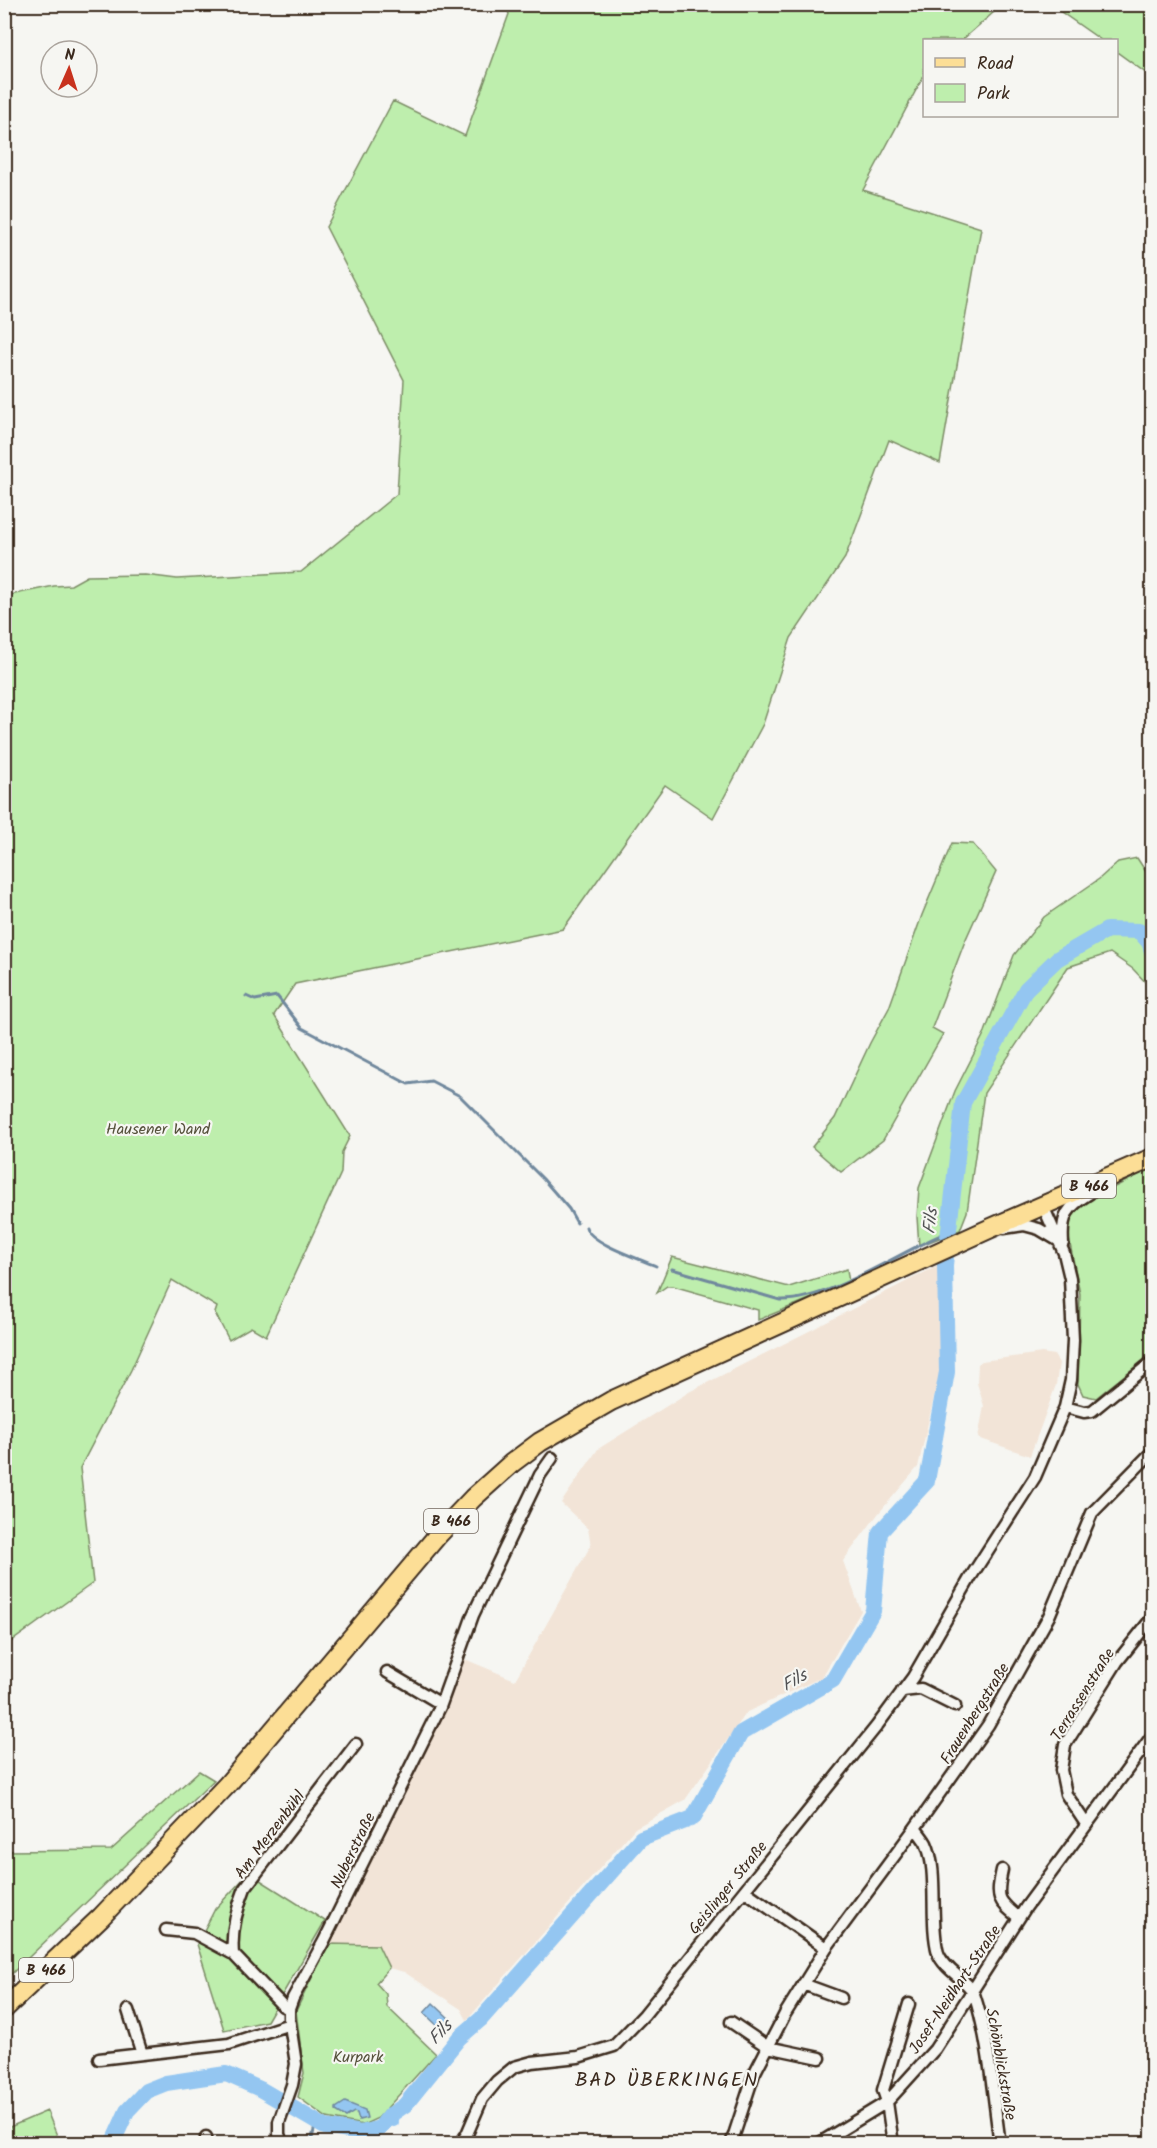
<svg xmlns="http://www.w3.org/2000/svg" width="1157" height="2148" viewBox="0 0 1157 2148" font-family="Kalam,sans-serif">
	<style>
		.built { fill: #f2e4d7 }
		.green { fill: #beeead; stroke: #7c8c66; stroke-width: 1.5 }
		.water { fill: #94c6f1; stroke: #70889d; stroke-width: 1.5 }
		.lines { fill: none; stroke-linecap: round; stroke-linejoin: round }
		.stream { stroke: #70889d; stroke-width: 3 }
		.canal { stroke: #94c6f1; stroke-width: 10 }
		.river { stroke: #94c6f1; stroke-width: 16 }
		.minor-casing { stroke: #3b2a1e; stroke-width: 15 }
		.primary-casing { stroke: #3b2a1e; stroke-width: 22 }
		.minor { stroke: #f6f6f2; stroke-width: 10 }
		.primary { stroke: #fcde96; stroke-width: 18 }
		.labels { text-anchor: middle; stroke-width: 4.5; stroke-linejoin: round; paint-order: stroke }
		.shield { fill: #f6f6f2; stroke: #73675e; stroke-width: 1.5 }
		.shield-label { font-size: 15px; font-weight: bold; fill: #3b2a1e }
		.park-label { font-size: 16px; fill: #55513b; stroke: #f6f6f2 }
		.street-label { font-size: 16px; fill: #3b2a1e; stroke: #f6f6f2 }
		.water-label { font-size: 18px; font-style: italic; fill: #515153; stroke: #f6f6f2 }
		.quarter-label { font-size: 20px; letter-spacing: 1.5px; fill: #3b2a1e; stroke: #f6f6f2 }
	</style>
	<rect width="100%" height="100%" fill="#f6f6f2"/>
	<filter id="ink" filterUnits="userSpaceOnUse"><feTurbulence type="fractalNoise" baseFrequency=".0167" numOctaves="2"/><feDisplacementMap in="SourceGraphic" scale="12" xChannelSelector="R" yChannelSelector="G"/><feConvolveMatrix kernelMatrix="1 2 1 2 8 2 1 2 1" color-interpolation-filters="sRGB"/></filter>
	<g filter="url(#ink)">
		<!-- built -->
		<path class="built" d="M941,1264L943,1358L918,1467L878,1514L843,1561L861,1611L822,1677L747,1712L685,1800L635,1828L467,2020L461,2009L404,1972L389,1968L378,1945L328,1944L424,1755L462,1658L515,1680L591,1545L588,1529L561,1503L598,1449L689,1392Z
			M1042,1353L1054,1355L1059,1363L1056,1385L1030,1456L978,1438L984,1406L977,1383L978,1364L982,1361Z"/>
		<!-- green -->
		<path class="green" d="M505,5H1002L962,40H924V75L863,190L981,228L940,463L889,440L845,558L791,638L763,724L713,818L665,785L563,929L295,984L274,1015L350,1136L342,1152L341,1173L266,1336L251,1327L229,1340L215,1313L217,1307L172,1280L131,1370L80,1468L93,1583L5,1646V596L54,586L71,585L87,576L145,575L177,579L301,572L397,494L404,380L326,227L393,101L465,136L509,14Z
			M1051,5H1152V76H1150L1117,52L1116,40H1101Z
			M952,843L973,844L996,872L965,941L932,1028L943,1034L883,1140L841,1172L812,1147L835,1118L870,1043L889,1008L922,915Z
			M1137,858L1150,878L1152,897V989L1133,969L1110,953L1068,967L984,1093L967,1212L960,1230L919,1246L917,1217L919,1188L955,1091L985,1032L1014,955L1044,917L1099,879L1118,862Z
			M1152,1168V1353L1096,1398L1083,1395L1078,1384L1080,1294L1068,1234V1219L1077,1206Z
			M672,1257L789,1287L847,1269L849,1283L758,1320V1310L673,1286H667L657,1293Z
			M199,1771L214,1780L5,1980V1851L111,1850Z
			M249,1873L325,1921L267,2021L224,2030L197,1944L215,1909Z
			M328,1944L378,1945L389,1968L376,1983L386,1994L387,2007L436,2054L378,2118L363,2125L327,2118L298,2097L304,2073L296,2011Z
			M47,2111L60,2143H6L5,2129Z"/>
		<!-- water -->
		<path class="water" d="M433,2003L451,2020L442,2030L424,2013Z
			M345,2102L365,2110L367,2118L359,2120L357,2113L354,2112L346,2117L336,2111V2108Z"/>
		<g class="lines">
			<!-- stream -->
			<path class="stream" d="M246,996L255,1000L277,996L302,1028L408,1084L431,1081L460,1096L543,1179L569,1209L577,1223
				M586,1227C590,1243 640,1259 656,1266
				M672,1269L780,1300C828,1302 902,1250 948,1232
				M405,2105L409,2109
				M312,2138L316,2123"/>
			<!-- canal -->
			<path class="canal" d="M389,2116L394,2122"/>
			<!-- river -->
			<path class="river" d="M112,2144L127,2111L146,2091L166,2083L226,2074L260,2089L325,2127L361,2133L380,2128L389,2116L405,2105L459,2038L481,2019L641,1838L693,1818L741,1733L833,1680L873,1611L880,1532L927,1481L947,1372L945,1265L963,1103L1026,989L1057,959L1107,930L1139,931L1149,942L1152,951"/>
			<defs>
				<path id="minor" d="M1004,1228L1024,1225L1039,1229L1059,1241
					M1063,1243C1061,1216 1067,1207 1090,1193
					M1065,1407L1084,1412L1092,1411L1152,1362
					M387,1672L441,1704
					M902,1691L921,1689L955,1706
					M1086,1824L1066,1794L1061,1770L1065,1745L1117,1662L1152,1618
					M915,1828C919,1833 923,1838 926,1843C939,1871 929,1921 938,1953C944,1970 969,1981 974,1994C989,2039 993,2096 1000,2144
					M1002,1870C996,1898 997,1900 1019,1918
					M745,1891L826,1948
					M166,1930L194,1933L233,1954L283,2006L289,2009
					M233,1954C231,1932 237,1908 245,1888L356,1744
					M803,1984L841,1998
					M128,2010L142,2054
					M731,2022L768,2047L820,2058
					M99,2059L229,2044L290,2024
					M206,2137V2144
					M282,2144L279,2134V2122L292,2085L296,2064L289,2018V2009L293,1998L324,1941L440,1707L473,1615L540,1475L552,1458
					M460,2144L467,2134L482,2099L497,2081L514,2067L532,2062L578,2057L614,2046L644,2015L876,1727L913,1677L970,1578L1035,1477L1065,1407L1071,1380L1073,1340L1070,1278L1064,1253L1043,1206
					M731,2144L754,2074L785,2014L826,1948L915,1828L988,1725L1049,1616L1092,1513L1152,1452
					M818,2144L887,2102L935,2049L1026,1907L1152,1736
					M893,2144L887,2102L883,2090L909,2004"/>
				<path id="primary" d="M4,2009L101,1917L227,1785L438,1535L473,1498L512,1463L540,1442L611,1401L989,1229L1152,1158"/>
			</defs>
			<!-- minor casing -->
			<use href="#minor" class="minor-casing"/>
			<!-- primary casing -->
			<use href="#primary" class="primary-casing"/>
			<!-- minor -->
			<use href="#minor" class="minor"/>
			<!-- primary -->
			<use href="#primary" class="primary"/>
		</g>
	</g>
	<g class="labels">
		<!-- shield labels -->
		<g class="shield">
			<rect x="1062" y="1174" width="54" height="24" rx="4.5"/>
			<rect x="424" y="1509" width="54" height="24" rx="4.5"/>
			<rect x="19" y="1958" width="54" height="24" rx="4.5"/>
		</g>
		<g class="shield-label">
			<text x="1089" y="1191">B 466</text>
			<text x="451" y="1526">B 466</text>
			<text x="46" y="1975">B 466</text>
		</g>
		<!-- park labels -->
		<g class="park-label">
			<text x="158" y="1134">Hausener Wand</text>
			<text x="358" y="2062">Kurpark</text>
		</g>
		<!-- street labels -->
		<g class="street-label">
			<text transform="translate(1082 1694) rotate(-58)" y="6">Terrassenstraße</text>
			<text transform="translate(974 1713) rotate(-58)" y="6">Frauenbergstraße</text>
			<text transform="translate(269 1834) rotate(-53)" y="6">Am Merzenbühl</text>
			<text transform="translate(352 1850) rotate(-64)" y="6">Nuberstraße</text>
			<text transform="translate(727 1887) rotate(-51)" y="6">Geislinger Straße</text>
			<text transform="translate(954 1989) rotate(-56)" y="6">Josef-Neidhart-Straße</text>
			<text transform="translate(1002 2064) rotate(80)" y="6">Schönblickstraße</text>
		</g>
		<!-- water labels -->
		<g class="water-label">
			<text transform="translate(930 1221) rotate(-83)" y="6">Fils</text>
			<text transform="translate(794 1680) rotate(-30)" y="6">Fils</text>
			<text transform="translate(440 2032) rotate(-48)" y="6">Fils</text>
		</g>
		<!-- quarter labels -->
		<g class="quarter-label">
			<text x="667" y="2086">BAD ÜBERKINGEN</text>
		</g>
	</g>
	<!-- margin -->
	<rect width="1157" height="2148" fill="none" stroke="#f6f6f2" stroke-width="24"/>
	<rect x="12" y="12" width="1133" height="2124" fill="none" stroke="#3b2a1e" stroke-width="2" filter="url(#ink)"/>
	<!-- legend -->
	<rect x="923" y="39" width="195" height="78" fill="#f6f6f2" stroke="#aba49d" stroke-width="1.5"/>
	<rect x="935" y="58" width="30" height="9" fill="#fcde96" stroke="#aba49d" stroke-width="1.5"/>
	<text x="977" y="69" font-size="18" fill="#3b2a1e">Road</text>
	<rect x="935" y="84" width="30" height="18" fill="#beeead" stroke="#aba49d" stroke-width="1.5"/>
	<text x="977" y="99" font-size="18" fill="#3b2a1e">Park</text>
	<!-- north arrow -->
	<g transform="translate(69 69) rotate(3)"><circle r="28" fill="#f6f6f2" stroke="#aba49d" stroke-width="1.5"/>
	<path d="M0-4.5L10 22L0 15L-10 22Z" fill="#c8321e"/>
	<text y="-9" font-size="16" font-weight="bold" text-anchor="middle" fill="#3b2a1e">N</text>
	</g>
</svg>
